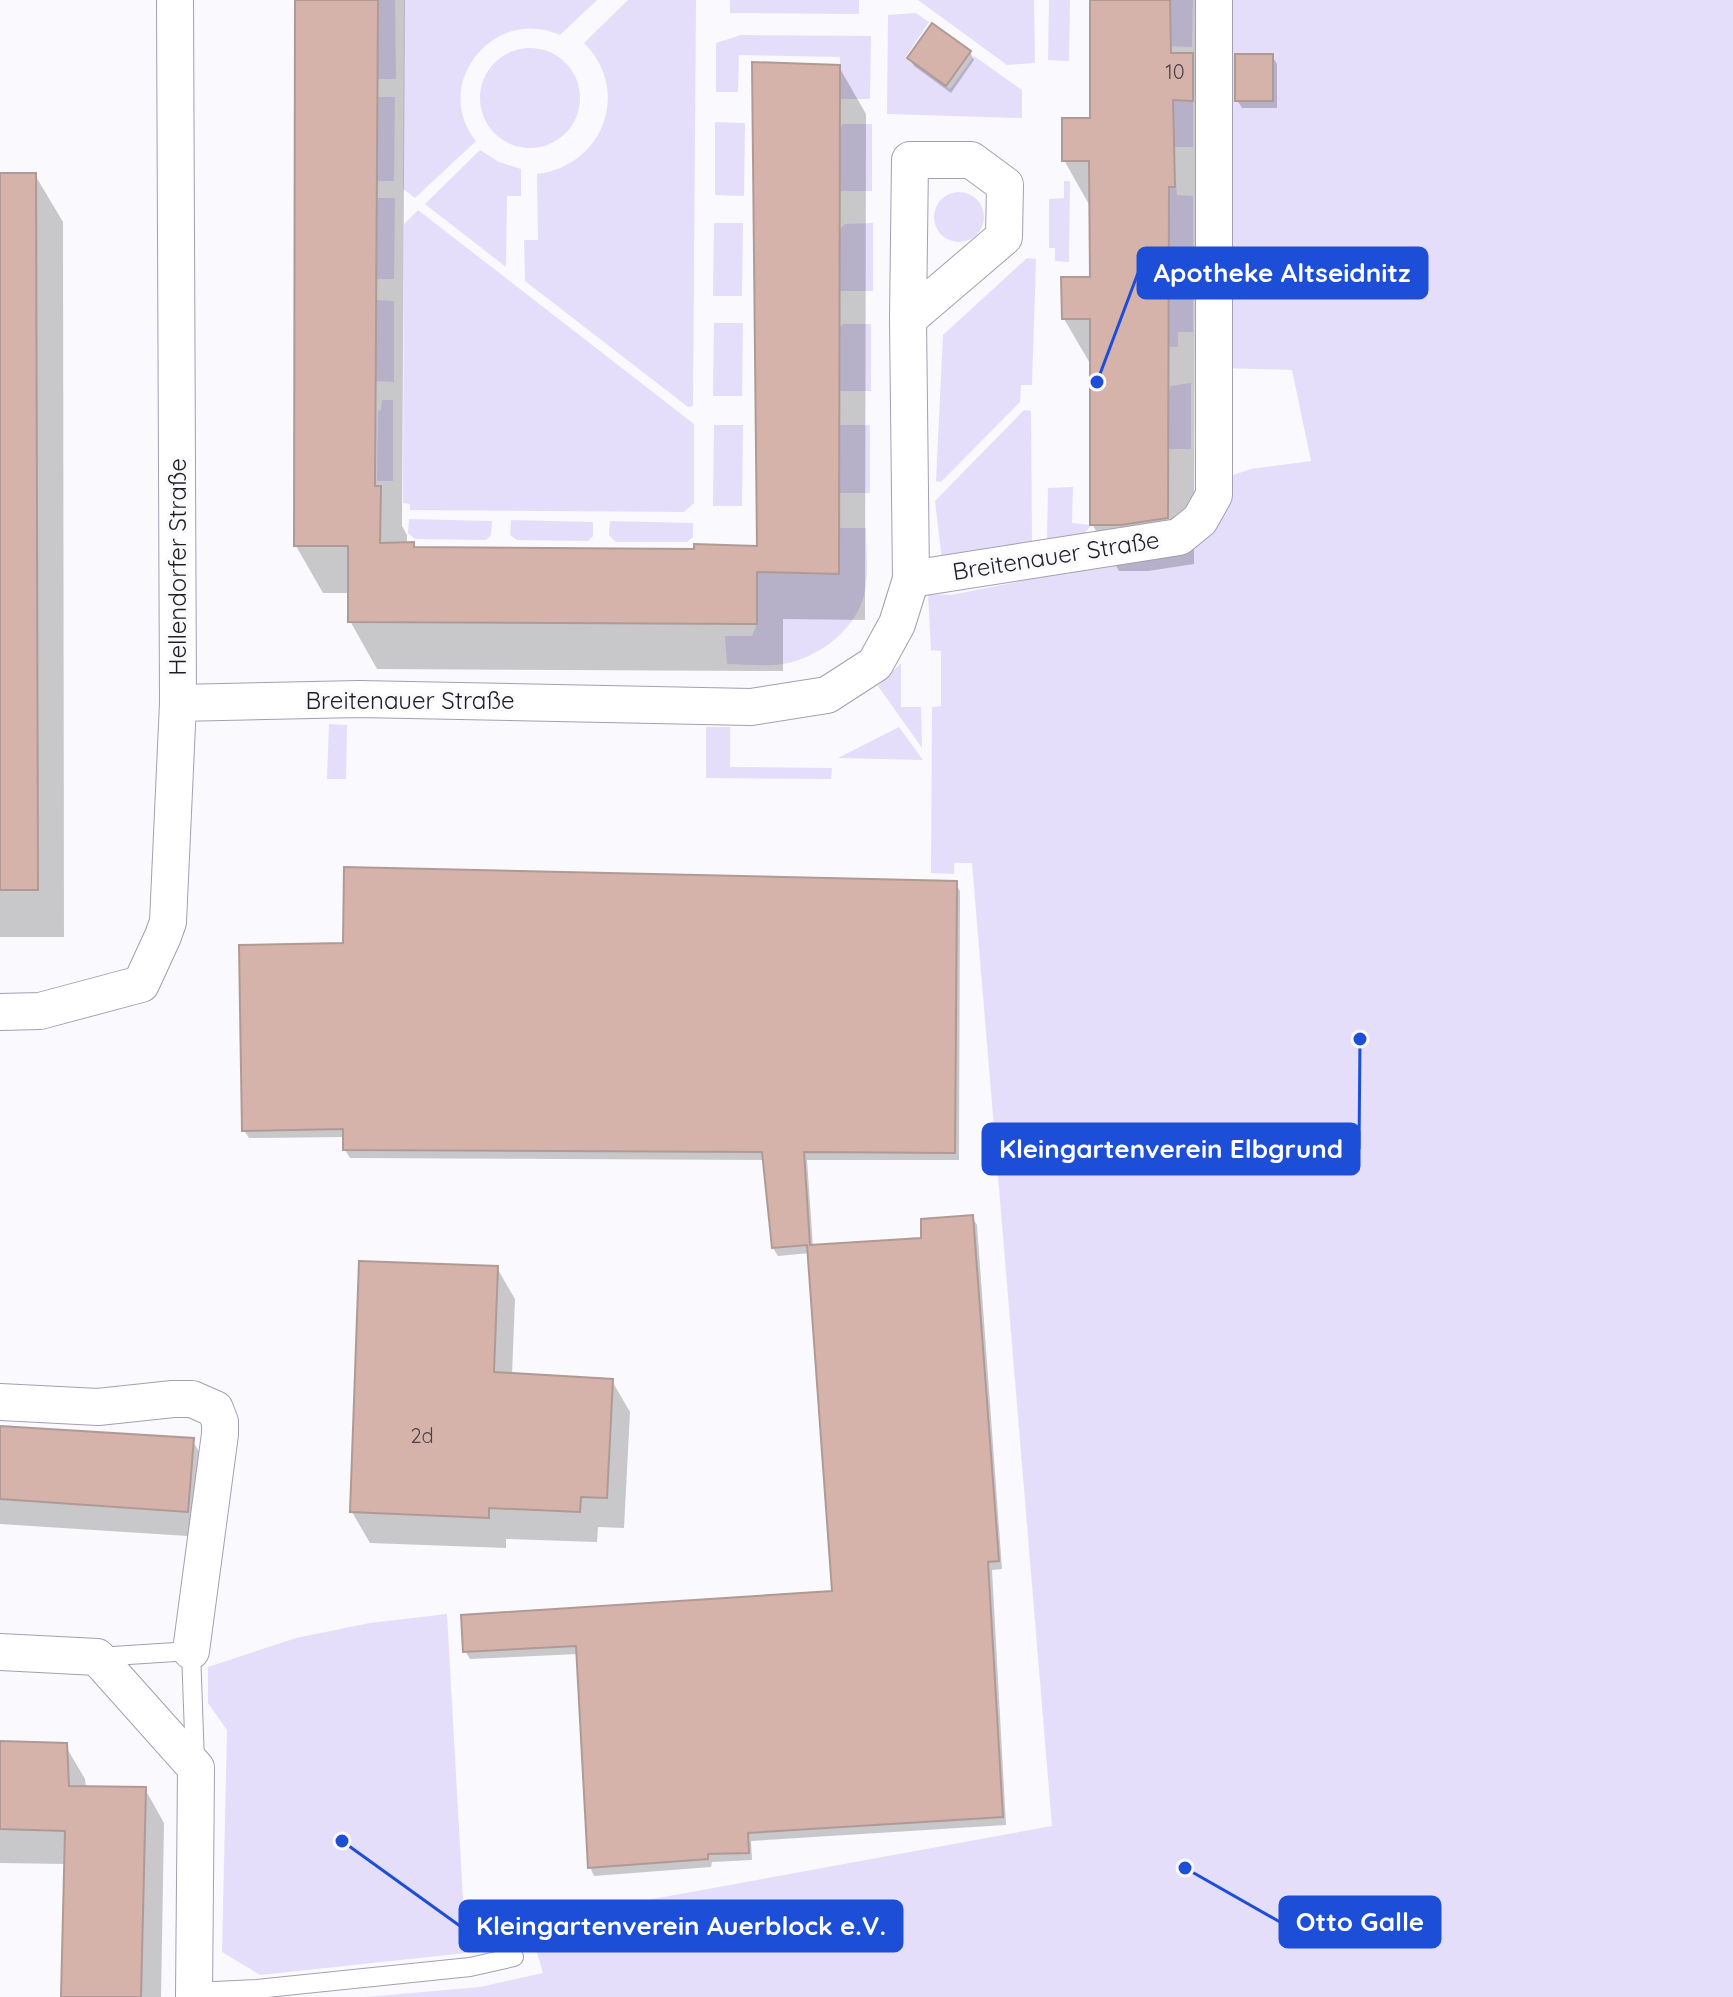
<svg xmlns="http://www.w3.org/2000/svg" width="1733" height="1997" viewBox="0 0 1733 1997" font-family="Quicksand,sans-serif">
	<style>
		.green { fill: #e4defa }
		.shadow { fill: #0003 }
		.building { fill: #d5b3ab; stroke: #b09a95; stroke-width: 2 }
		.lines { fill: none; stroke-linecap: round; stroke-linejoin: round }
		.lane-casing { stroke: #a39fb2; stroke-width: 20 }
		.street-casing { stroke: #a39fb2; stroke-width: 38 }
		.lane { stroke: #fff; stroke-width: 18 }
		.street { stroke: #fff; stroke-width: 36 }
		.labels { text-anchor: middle; stroke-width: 6; stroke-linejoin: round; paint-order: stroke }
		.number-label { font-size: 20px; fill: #4c4246 }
		.street-label { font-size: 24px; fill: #1e1d24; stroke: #faf9fd }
		.leader { fill: none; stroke: #1d4ed8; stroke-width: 3 }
		.callout-dot { fill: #1d4ed8; stroke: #faf9fd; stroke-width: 3 }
		.callout { fill: #1d4ed8; stroke: #1d4ed8; stroke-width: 3 }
		.callout-label { font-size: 26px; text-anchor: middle; font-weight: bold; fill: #fff }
	</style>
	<rect width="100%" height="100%" fill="#faf9fd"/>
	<!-- green -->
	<path class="green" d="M377,0H395L396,79H378Z
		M404,0H597L560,35C495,5 430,84 476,141L415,198L403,189Z
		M628,0H696L693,406L688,407L525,281L524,240H538L537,174C603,166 632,91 584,43Z
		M730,0H859V14L730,13Z
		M918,0H1034L1035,63L1007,65Z
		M1049,0H1070L1069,61L1048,60Z
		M1168,0H1193L1192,47L1167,46Z
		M1225,0H1733V1997H366L480,1987L543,1973L532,1936L554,1917L1052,1826L972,863H954V874L931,873L932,707L941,706V651L931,650L928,594L951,595L1188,548L1224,478L1251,469L1311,461L1292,370L1224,368Z
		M916,13L929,22L905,58L950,89L974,56L1022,90V118L887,114L888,15Z
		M741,35L871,36L870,99H840V57L739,55L738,92H716V43Z
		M480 98a50 50 0 1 1 100 0a50 50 0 1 1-100 0Z
		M1172,79L1193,81V147H1166Z
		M377,97H395L394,181H376Z
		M715,122L745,123L744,196L715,195Z
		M843,124H872V191H837V130Z
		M480,150L499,162L521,169V196H507L506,267L425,204Z
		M1064,181H1070L1069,262L1055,261V248H1049V199L1064,198Z
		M1171,182H1176L1177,195L1193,196V249L1166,248L1167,190L1171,189Z
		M934 217a25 25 0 1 1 50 0a25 25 0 1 1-50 0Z
		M376,198H395L394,279H376Z
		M418,210L694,424V503L684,512L410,510V504L403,503L404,224Z
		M714,223H743L742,296H713Z
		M873,223V291H839V230L845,224Z
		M1027,258L1036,259L1032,385H1021L1020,402L941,482L936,481L943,335Z
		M1172,281H1193V332H1178V347H1167V290L1171,289Z
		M376,300L394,301V382L376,381Z
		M714,323H743L742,396H713Z
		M843,324H871V391H836V330Z
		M1191,383V449H1166V390L1171,389L1170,386Z
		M382,400H393V481H377L378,411L381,410Z
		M1024,410L1031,411L1032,543L942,560L935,501Z
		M714,425H743L742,506H713Z
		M841,425H870V493H835V431Z
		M1073,487L1072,523L1092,525L1085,532H1110L1056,543L1047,538L1048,488Z
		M409,519L492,521L491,535L486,540L415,539L408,533Z
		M511,520L593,522V536L588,541L517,540L510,535Z
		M610,521L693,523V537L687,542H616L609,535Z
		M838,528H866C866,548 869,571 865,590C859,628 819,658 783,664C765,667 745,664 727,664L725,636H752L757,624V572L838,574Z
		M901,663V707H921L922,748L878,686Z
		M329,724L347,725L346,779H327Z
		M706,727H730V767L832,768L831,779L706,778Z
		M899,727L923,760L838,758Z
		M447,1614L466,1953L260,1975L222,1952L227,1730L208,1703V1667L296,1638L370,1623Z"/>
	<!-- shadow -->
	<path class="shadow" d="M297,0H405L402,526L407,535V544H413L416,549L696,551L759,548L839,67L866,114L865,620L783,619V671L377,669L350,621V593H323L296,546Z
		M1091,0H1196L1200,233L1195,234L1194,564L1148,571H1119L1092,524L1091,365L1064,319L1092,279L1091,208L1064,160L1092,120Z
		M970,52L974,60L951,93L914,66L909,58Z
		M1272,56L1277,64V108H1242L1237,100Z
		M0,175H35L63,222L64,937H0Z
		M955,883L960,891L959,1160H807L813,1247L923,1240L972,1217L977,1225L1002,1569L992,1570L1006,1825L751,1841L752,1860L712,1862L711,1867L594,1876L590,1867L579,1654L470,1659L465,1651L835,1593L810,1253L778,1256L773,1248L765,1160L350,1158L345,1150V1137L249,1138L244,1130L345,945Z
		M497,1268L515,1299L512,1375L612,1381L630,1412L624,1528L598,1527L597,1542L506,1539V1548L370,1543L352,1512Z
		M0,1428L192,1440L208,1466L203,1537L0,1524Z
		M0,1743L65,1745L85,1779L86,1788L145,1789L164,1823L161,1997H63L66,1864L0,1863Z"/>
	<!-- building -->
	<path class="building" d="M295,0H378L375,486H381L380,543L414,542V547L694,549V544L757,546L752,62L840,65L839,574L757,572V624L348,622V546H294Z
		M1090,0H1170L1171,53H1193V101L1173,100L1175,187H1169L1168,518L1121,525H1090V319H1062L1061,277H1090L1089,161H1062V118H1090Z
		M932,23L971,51L946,86L907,58Z
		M1235,54H1273V101H1235Z
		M0,173H36L38,890H0Z
		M344,867L957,881L955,1153L804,1152L810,1245L921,1238V1219L973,1215L999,1561L988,1562L1003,1817L748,1833L749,1853L708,1854V1859L588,1868L576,1646L463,1652L461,1615L832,1591L807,1245L772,1248L762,1152L343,1150V1129L242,1131L239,945L343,943Z
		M359,1261L498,1266L494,1372L613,1379L607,1498L581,1497L580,1512L489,1508V1518L350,1512Z
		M0,1426L194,1438L188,1512L0,1499Z
		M0,1741L67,1743L69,1786L146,1787L141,1997H61L65,1831L0,1829Z"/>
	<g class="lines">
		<defs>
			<path id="lane" d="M97,1657L191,1651L195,1762
				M194,1992L257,1989L470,1967L514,1957"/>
			<path id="street" d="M911,579L1179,537L1200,520L1214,495V0
				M178,703L359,699L751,707L827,695L875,664L897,624L911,579L908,319L1004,237L1005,185L971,160H910L908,319
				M0,1012L40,1011L141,984L163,936L168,922L178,703L175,0
				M0,1402L98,1407L173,1399H192L215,1409L220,1422V1434L191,1651
				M0,1652L97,1657L196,1768L194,1997"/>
		</defs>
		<!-- lane casing -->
		<use href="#lane" class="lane-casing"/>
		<!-- street casing -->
		<use href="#street" class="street-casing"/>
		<!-- lane -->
		<use href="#lane" class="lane"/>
		<!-- street -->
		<use href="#street" class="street"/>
	</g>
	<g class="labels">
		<!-- number labels -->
		<g class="number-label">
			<text x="1175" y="79">10</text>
			<text x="422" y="1443">2d</text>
		</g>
		<!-- street labels -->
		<g class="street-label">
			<text transform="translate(1056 556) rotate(-9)" y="8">Breitenauer Straße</text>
			<text transform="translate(178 567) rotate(-90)" y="8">Hellendorfer Straße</text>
			<text x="410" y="709">Breitenauer Straße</text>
		</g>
	</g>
	<!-- callouts -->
	<path class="leader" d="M1097 382L1138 273M1360 1039L1359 1149M1185 1868L1280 1922M342 1841L460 1926"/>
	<g class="callout-dot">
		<circle cx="1097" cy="382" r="8"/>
		<circle cx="1360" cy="1039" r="8"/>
		<circle cx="1185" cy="1868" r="8"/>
		<circle cx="342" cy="1841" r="8"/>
	</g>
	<g class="callout">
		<rect x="1138" y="248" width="289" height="50" rx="8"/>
		<rect x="983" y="1124" width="376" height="50" rx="8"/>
		<rect x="1280" y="1897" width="160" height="50" rx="8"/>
		<rect x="460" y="1901" width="442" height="50" rx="8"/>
	</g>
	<g class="callout-label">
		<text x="1282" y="282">Apotheke Altseidnitz</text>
		<text x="1171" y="1158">Kleingartenverein Elbgrund</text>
		<text x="1360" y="1931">Otto Galle</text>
		<text x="681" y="1935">Kleingartenverein Auerblock e.V.</text>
	</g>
</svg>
